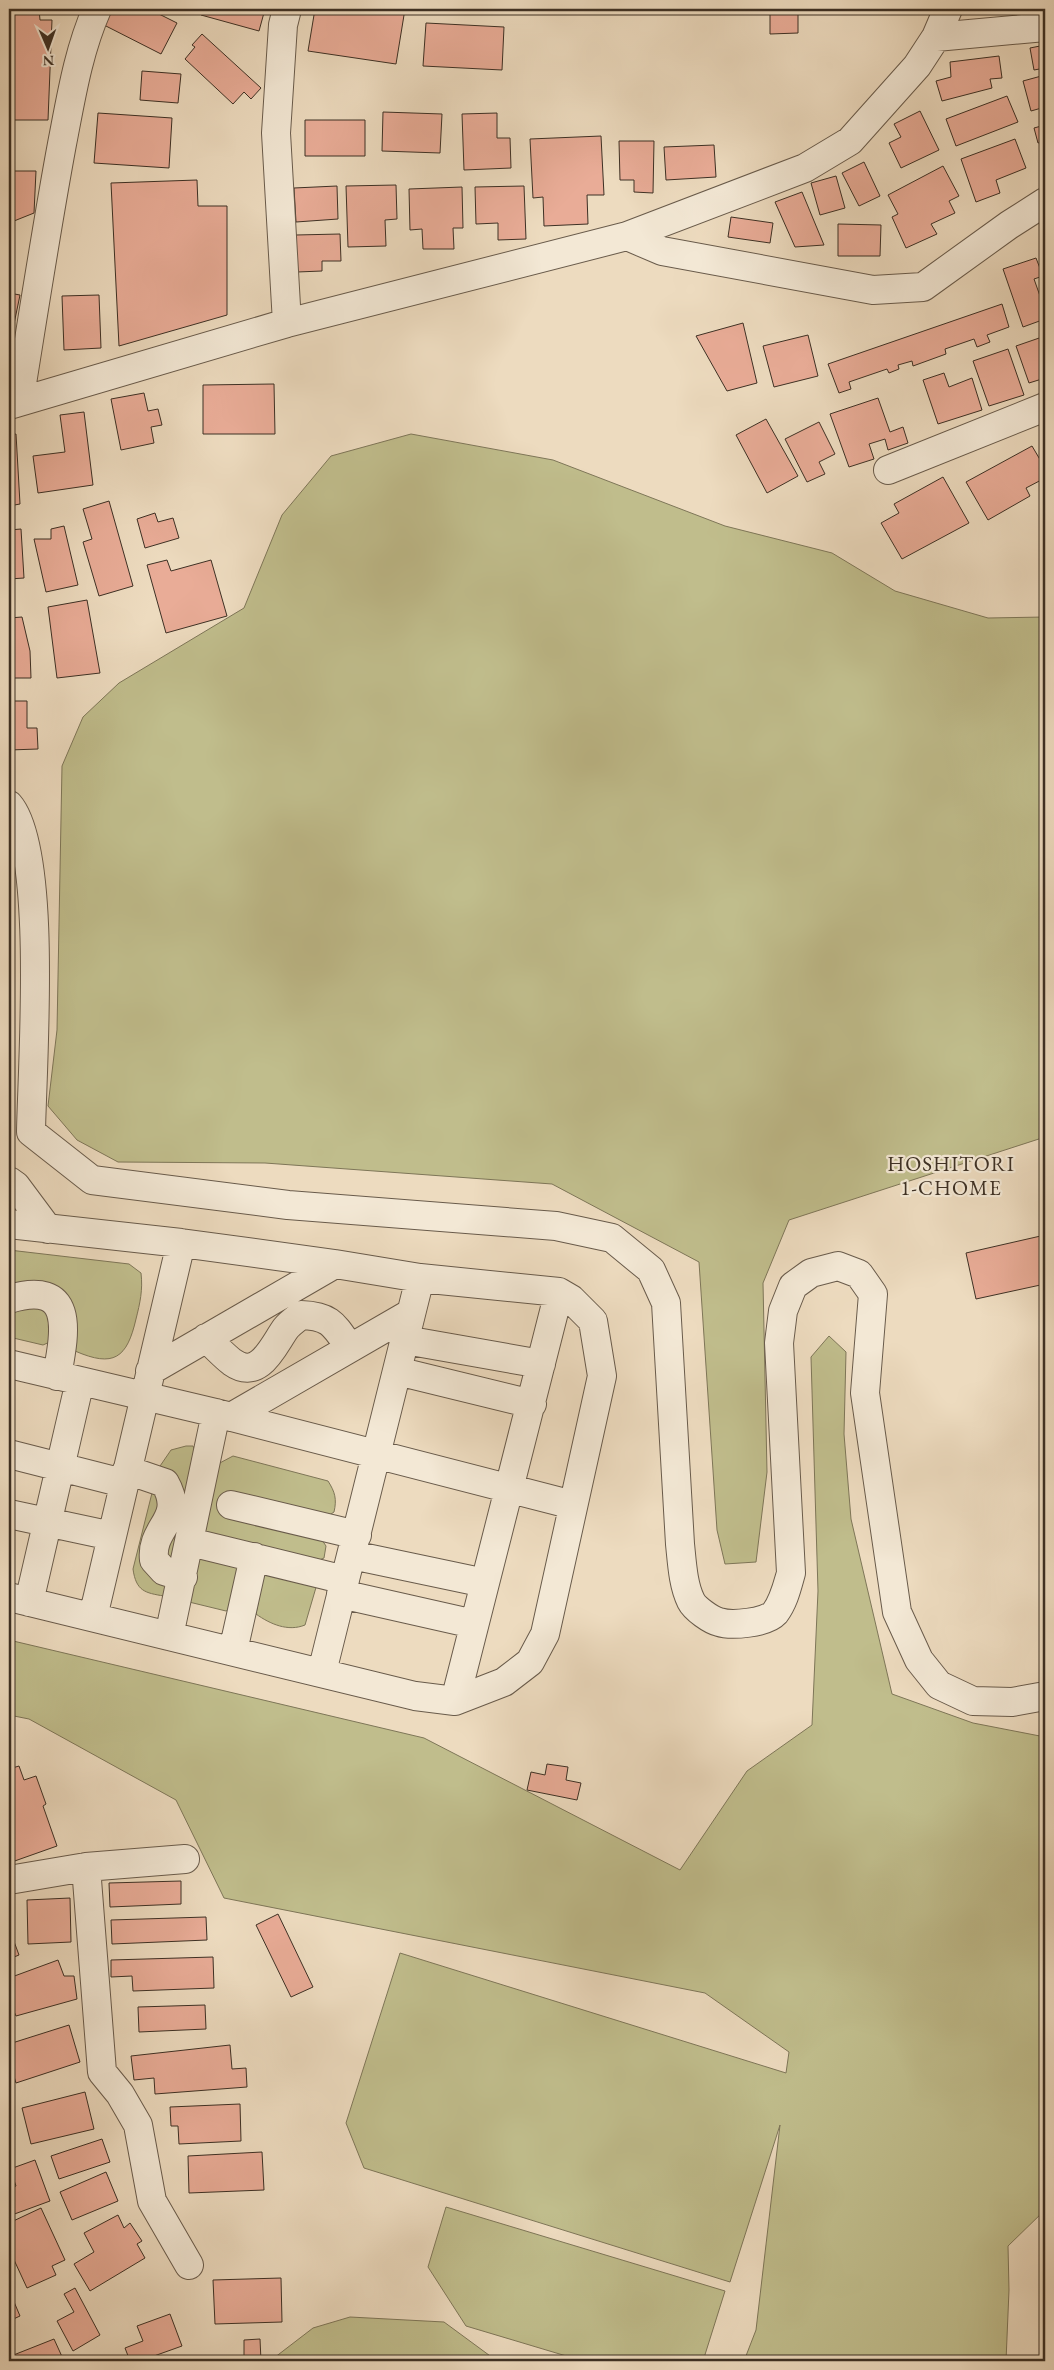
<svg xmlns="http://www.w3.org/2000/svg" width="1054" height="2370" viewBox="0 0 1054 2370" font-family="'EB Garamond',serif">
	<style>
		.green { fill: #c0bd8c; stroke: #7e7658 }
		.building { fill: #e9ac97; stroke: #3d3024 }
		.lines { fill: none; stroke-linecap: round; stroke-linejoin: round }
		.minor-casing { stroke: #695b4b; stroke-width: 30 }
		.minor { stroke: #f3e8d5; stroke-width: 28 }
		.labels { text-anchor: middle; stroke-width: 4.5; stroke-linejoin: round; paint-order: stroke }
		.neighbourhood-label { font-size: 21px; letter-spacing: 1px; fill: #3d3024; stroke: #f3e8d5 }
	</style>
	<rect width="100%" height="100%" fill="#eddbbf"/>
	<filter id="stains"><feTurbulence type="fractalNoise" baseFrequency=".004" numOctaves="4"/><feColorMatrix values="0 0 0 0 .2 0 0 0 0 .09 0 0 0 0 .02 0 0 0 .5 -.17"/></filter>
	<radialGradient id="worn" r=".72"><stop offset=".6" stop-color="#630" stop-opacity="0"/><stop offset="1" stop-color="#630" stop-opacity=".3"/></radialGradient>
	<!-- green -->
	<path class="green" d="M411,434L553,460L725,526L832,553L895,591L988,618L1045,617V1137L789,1220L763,1283L767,1472L756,1562L725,1564L717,1530L699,1262L552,1184L265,1163L118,1162L77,1140L48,1106L57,1030L62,766L83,717L119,683L244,608L282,515L331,456Z
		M9,1250L129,1264L141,1273C143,1290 140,1303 136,1319C127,1358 114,1368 75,1351C76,1337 77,1322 73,1308C66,1285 29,1279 9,1286Z
		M32,1305L49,1311L52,1341L43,1345L9,1337V1313Z
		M829,1336L846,1352L844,1434L851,1519L892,1694L973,1723L1045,1737V2210L1008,2246L1009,2290L1006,2361H744L756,2330L780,2125L730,2282L364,2168L346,2123L400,1953L786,2073L789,2052L705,1993L224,1898L176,1800L29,1719L9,1715V1640L424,1738L680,1870L747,1771L812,1725L818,1591L811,1357Z
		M186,1446H193L197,1456L176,1561H166L158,1469L171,1450Z
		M233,1456L328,1481C335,1492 337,1499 334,1512L325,1518L320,1537L326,1546L324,1558L317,1561L207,1535L203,1526L216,1465Z
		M153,1489L164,1496L154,1524L171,1583L164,1596C145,1593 136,1591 133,1569Z
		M200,1554L242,1565L231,1609L226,1611L189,1602Z
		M264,1572L317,1584L305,1625C288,1632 270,1624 256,1614Z
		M446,2207L725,2291L703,2361H583L466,2326L428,2267Z
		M350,2317L444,2322L497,2361H270L313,2328Z"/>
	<!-- building -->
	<path class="building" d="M9,9H39L40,20H52L48,120H9Z
		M110,9H149L177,23L161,54L102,24Z
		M203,9H265L259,31L201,15Z
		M315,9H405L396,64L308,51Z
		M770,9H798V33L770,34Z
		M426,23L504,27L502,70L423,66Z
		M202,34L261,88L251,99L244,92L233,104L185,59L195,47L192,45Z
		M1045,45V68L1034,70L1030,48Z
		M999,56L1002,78L990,79L992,88L942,101L936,81L951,77L950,62Z
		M142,71L181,74L178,103L140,100Z
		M1045,75V107L1031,111L1023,81Z
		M1007,96L1018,122L956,146L946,119Z
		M920,111L939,150L901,168L889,143L901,137L894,124Z
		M383,112L442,114L440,153L382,151Z
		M98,113L172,118L169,168L94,163Z
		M497,113V138H510L511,168L464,170L462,114Z
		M305,120H365V156H305Z
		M1045,125V141L1038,143L1034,128Z
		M601,136L604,195H587L588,224L544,226L543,197L533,198L530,139Z
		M1015,139L1026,168L996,180L1000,193L976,202L961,159Z
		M619,141H654L653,193L634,192V180H620Z
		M714,145L716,177L666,180L664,147Z
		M864,162L880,196L859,206L842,173Z
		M943,166L959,196L949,201L955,213L931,224L937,234L906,248L892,217L898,214L888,195Z
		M9,171H36L34,213L9,223Z
		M836,176L845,208L820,215L811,183Z
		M197,180L198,206H227V315L119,346L111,183Z
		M396,185L397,219L385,220L386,246L348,247L346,186Z
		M337,186L338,219L296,222L294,188Z
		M524,186L526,239L498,240V223L476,224L475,187Z
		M462,187L463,228H453L454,249H423L422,229L410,230L409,189Z
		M802,192L824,245L795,247L775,202Z
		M731,217L773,223L770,243L728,237Z
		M838,224L881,225L880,256H838Z
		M340,234L341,261H322V271L297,272L296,235Z
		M1036,258L1043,276L1034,279L1040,296L1045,295V319L1023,327L1003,269Z
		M9,293L20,295L9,348Z
		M99,295L101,348L64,350L62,296Z
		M1002,304L1009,327L987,335L990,342L977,347L974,339L945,349L946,354L913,366L912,361L898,365L899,369L889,373L887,369L849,382L851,389L839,393L828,364Z
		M743,323L757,383L727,391L696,336Z
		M808,335L818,376L774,387L763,346Z
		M1045,336V378L1029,383L1016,346Z
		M1008,349L1024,395L989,406L973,361Z
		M944,373L949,387L972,378L982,410L938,424L923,380Z
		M274,384L275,434H203V385Z
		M144,393L148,411L158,409L162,425L151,427L154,443L121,450L111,399Z
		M878,398L890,432L903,427L908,443L888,450L885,439L869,444L874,459L849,467L830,414Z
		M84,412L93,485L38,493L33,456L65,452L60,415Z
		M766,419L798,476L767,493L736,435Z
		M819,422L835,454L819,462L825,474L807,482L785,439Z
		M16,434L20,504L9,506V435Z
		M1032,446L1045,468V478L1026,488L1030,496L988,520L966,482Z
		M943,477L969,523L902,559L881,523L899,513L894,504Z
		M109,501L133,586L99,596L83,542L92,539L83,509Z
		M155,513L158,522L173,518L179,538L145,548L137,519Z
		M64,526L78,585L46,592L34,539H51V529Z
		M21,529L24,578L9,579V530Z
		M167,560L171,571L211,560L227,616L166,633L147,565Z
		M87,600L100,673L57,678L48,607Z
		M22,617L30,651L31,678H9V618Z
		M9,701H27V728H37L38,749L9,750Z
		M1045,1235V1284L976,1299L966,1253Z
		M547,1764L568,1767L566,1780L581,1783L577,1800L527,1790L531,1772L545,1775Z
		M19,1766L24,1780L36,1776L46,1804L43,1806L57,1846L9,1863V1769Z
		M181,1881V1904L110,1907L109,1883Z
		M70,1898L71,1942L28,1944L27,1900Z
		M278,1914L313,1987L291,1997L256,1925Z
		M206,1917L207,1940L112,1944L111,1920Z
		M9,1928L19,1955L9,1959Z
		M213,1957L214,1988L133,1991L132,1976L111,1977V1960Z
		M58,1960L64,1976H74L77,1999L16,2016L9,2000V1978Z
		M205,2005L206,2029L139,2032L138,2007Z
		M69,2025L80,2062L16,2083L9,2060V2044Z
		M230,2045L232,2069L246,2068L247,2087L155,2094L154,2078L134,2080L131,2056Z
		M85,2092L94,2129L31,2144L22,2108Z
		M240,2104L241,2141L179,2144L178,2126H171L170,2107Z
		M102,2139L110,2162L59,2179L51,2156Z
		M262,2152L264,2190L189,2193L188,2156Z
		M35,2160L50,2201L9,2216V2189L16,2186L10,2169Z
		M106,2172L118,2201L72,2220L60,2192Z
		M41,2208L65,2260L52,2266L56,2275L27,2288L9,2249V2223Z
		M118,2215L124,2228L130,2223L142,2241L137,2244L145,2258L90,2291L74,2264L94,2252L84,2233Z
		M281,2278L282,2322L215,2324L213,2280Z
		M75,2288L100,2335L73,2351L57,2321L74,2312L64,2294Z
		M9,2290L20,2316L9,2321Z
		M170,2314L182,2346L140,2361H130L125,2348L143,2341L137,2326Z
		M54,2339L64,2361H9V2351L11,2356Z
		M260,2339L261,2361H244V2340Z"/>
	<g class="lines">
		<defs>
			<path id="minor" d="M287,9L283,25L276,133L287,323
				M936,37L1045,27
				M627,236L662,251L873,290L923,287L1009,225L1045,202
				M19,402C33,316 46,230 62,144C71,98 78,52 97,9
				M9,405L287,323L627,236L805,168L850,141L917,66L936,37L948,9
				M888,470L1045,407
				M9,805C48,850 32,1067 31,1132L92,1180L288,1205L556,1226L612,1238L651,1270L666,1303L680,1544C682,1563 683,1585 691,1601C695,1609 711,1620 719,1622C731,1626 766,1623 775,1613C784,1601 787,1587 791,1573L779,1343L783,1311L793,1286L811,1273L838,1266L859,1274L873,1294L865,1393L897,1612L919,1660L939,1685L973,1701L1012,1702L1045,1696
				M9,1181L16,1186L48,1229
				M9,1224L181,1243L335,1264L420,1278L559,1292L571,1299L593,1321L602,1376L545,1634L530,1662L504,1682L455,1701L415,1696L9,1597
				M9,1299C76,1279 65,1332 57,1376
				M206,1338C215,1346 223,1355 232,1362C260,1382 274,1344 286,1328C290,1323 296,1319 301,1315C331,1316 334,1325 350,1348
				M405,1340L541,1364
				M9,1364L216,1413L573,1505
				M150,1371L335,1264
				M397,1371L532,1404
				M231,1417L411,1313
				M9,1454L123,1483
				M127,1470L165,1483C186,1520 150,1526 154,1560L164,1571L183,1577
				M231,1505L357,1535
				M9,1514L112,1536
				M190,1542L345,1580
				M352,1555L485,1583
				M341,1594L474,1624
				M29,1602L80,1381
				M93,1617L181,1243
				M169,1636L216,1413
				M233,1651L254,1557
				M322,1672L420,1278
				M455,1701L559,1292
				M86,1867L102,2072L120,2094L138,2125L152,2201L189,2265
				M9,1880L86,1867L185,1859"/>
		</defs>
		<!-- minor casing -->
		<use href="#minor" class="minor-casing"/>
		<!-- minor -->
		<use href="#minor" class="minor"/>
	</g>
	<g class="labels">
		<!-- neighbourhood labels -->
		<g class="neighbourhood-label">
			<text x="951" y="1171">HOSHITORI<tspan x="951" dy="24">1-CHOME</tspan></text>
		</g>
	</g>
	<!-- margin -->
	<rect width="1054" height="2370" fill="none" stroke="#eddbbf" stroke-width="30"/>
	<rect x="10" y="10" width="1034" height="2350" fill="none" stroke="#3d3024" stroke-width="2.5"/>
	<rect x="15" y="15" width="1024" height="2340" fill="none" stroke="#3d3024"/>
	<!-- north arrow -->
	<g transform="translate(48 48) rotate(178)" stroke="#f3e8d5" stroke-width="4" paint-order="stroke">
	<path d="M0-4L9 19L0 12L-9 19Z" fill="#3d3024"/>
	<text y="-8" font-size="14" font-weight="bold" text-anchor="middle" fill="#3d3024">N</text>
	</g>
	<rect width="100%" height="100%" filter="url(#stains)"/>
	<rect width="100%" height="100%" fill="url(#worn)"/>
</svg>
